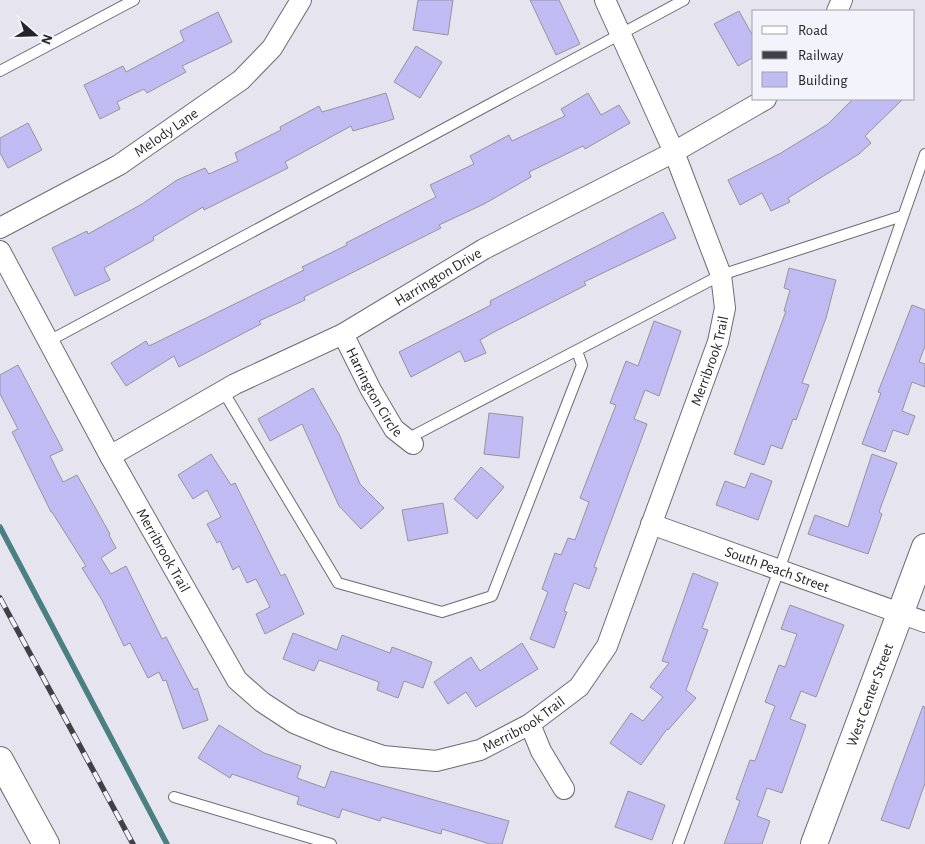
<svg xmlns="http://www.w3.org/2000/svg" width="925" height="844" viewBox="0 0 925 844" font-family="'Alegreya Sans',sans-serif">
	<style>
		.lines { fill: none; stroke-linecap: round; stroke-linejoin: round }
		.stream { stroke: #4b8083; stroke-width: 5.5 }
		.building { fill: #c0bcf3; stroke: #94949d }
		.service-casing { stroke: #6d6c75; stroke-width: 12 }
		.minor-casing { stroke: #6d6c75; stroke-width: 22 }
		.tertiary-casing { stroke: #6d6c75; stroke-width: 28 }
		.service { stroke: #fff; stroke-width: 10 }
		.minor { stroke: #fff; stroke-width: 20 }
		.tertiary { stroke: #fff; stroke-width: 26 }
		.rail-casing { stroke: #414145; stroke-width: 5.5 }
		.rail { stroke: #f3f3fc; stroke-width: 4; stroke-dasharray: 11; stroke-linecap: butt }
		.labels { text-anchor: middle; stroke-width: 4.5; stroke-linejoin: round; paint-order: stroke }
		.street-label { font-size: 15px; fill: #252528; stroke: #f3f3fc }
	</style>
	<rect width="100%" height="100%" fill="#e6e5ef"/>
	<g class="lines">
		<!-- stream -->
		<path class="stream" d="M0,527L167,844"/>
	</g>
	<!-- building -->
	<path class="building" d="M418,0H453L448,35L413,30Z
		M530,0H559L580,44L556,55Z
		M739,11L754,38V57L738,66L714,24Z
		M218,12L232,42L182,66L186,72L147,93L144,89L117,102L120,109L100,119L84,85L123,66L126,72L184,41L180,31Z
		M416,46L442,62L420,98L394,82Z
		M386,93L394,119L353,131L351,126L285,162L288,168L204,210L203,207L153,237L154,240L104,268L110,280L75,296L52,248L87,231L88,234L142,204L177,180L205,168L209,174L238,161L235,153L281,130L280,127L319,106L322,112Z
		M588,93L601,115L619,105L630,123L585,149L583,146L529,172L531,177L484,204L439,225L441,228L304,297L305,300L259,321L261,324L179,367L174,356L126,386L111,363L146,341L149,346L304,270L302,267L347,245L346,243L436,197L430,185L474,164L470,156L509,135L512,141L565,116L561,109Z
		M853,99H903L865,136L871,143L859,154L788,198L790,202L771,211L762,193L740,205L728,180L781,153L828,124Z
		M28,123L42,150L8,168L0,153V138Z
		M663,212L676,238L584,282L586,285L494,332L480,340L486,353L465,362L460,351L411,377L399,352L491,305L490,301Z
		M789,268L836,280L826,318L802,383L809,385L796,420L793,419L782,449L771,445L764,465L734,454L786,311H784L790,290L784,288Z
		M912,305L925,310V346L919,362L925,364V387L912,382L902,411L915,416L908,435L893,430L885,452L862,444L881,393L878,392Z
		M654,321L681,331L659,396L645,390L634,419L647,424L594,567L597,568L589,589L574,583L564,611L567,612L554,648L530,639L548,592L542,589L555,553L561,555L568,538L575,540L589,502L580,498L616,405L610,403L626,361L638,366Z
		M18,365L63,450L50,456L63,482L77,475L110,534L109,535L116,548L101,558L111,574L126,566L162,639L166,637L194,690L197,688L208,720L183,729L166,680L163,681L159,672L148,678L130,643L124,646L102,600L82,568L86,566L52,512H51L12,432L18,429L0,394V375Z
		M313,388L339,434L360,484L384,508L361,529L339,506L302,424L270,441L258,419Z
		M489,413L523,417L519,458L484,454Z
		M211,454L231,485L235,483L281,576L285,574L304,614L265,634L256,614L270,607L256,579L247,583L239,566L233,570L220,541L217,543L207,524L221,517L207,490L193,499L178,475Z
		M872,454L897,463L879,512L882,514L868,554L808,534L815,515L848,527Z
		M481,467L504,487L477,519L454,499Z
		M751,473L772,481L758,520L716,505L725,481L745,488Z
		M443,503L448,533L408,541L402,510Z
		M693,573L718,583L702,628L708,630L686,690L696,698L668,730L667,729L641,765L610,743L631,713L643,721L663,697L650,687L669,663L662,661Z
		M790,605L844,625L816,697L801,691L790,719L806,725L782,793L767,788L757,816L770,821L762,844H724L740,801L736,799L750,760L755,761L775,706L765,702L779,665L785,667L797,634L781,629Z
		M293,633L337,650L342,635L390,653L392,647L432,662L423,688L404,681L398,698L377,690L379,682L319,660L314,671L283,659Z
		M522,643L538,669L476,707L466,692L448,704L434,682L471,657L480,671Z
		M923,706L925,707V783L909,829L881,820Z
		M219,725L264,753L301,766L297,778L325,788L331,771L509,821L502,844H490L442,829L441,834L382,817L380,821L342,809L339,818L297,804L299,797L232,774L230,778L198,758Z
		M628,791L665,805L652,840L615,827Z"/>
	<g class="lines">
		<defs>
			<path id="service" d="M0,71L134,0
				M47,342L684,0
				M223,391L338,583L442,612L492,596L582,365L577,351
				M407,439L721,275L902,216
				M174,797L331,844
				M678,844L779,570L925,154"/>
			<g id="minor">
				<path d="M837,11L842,0"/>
				<path id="s1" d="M0,228L119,165L241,80L272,48L301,0"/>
				<path id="s2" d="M0,251L110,456L237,680L262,702L294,723L333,739L383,756L436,761L480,750L530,724L579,687L607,646L718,342L725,308L721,275L674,152L605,0"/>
				<path id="s3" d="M343,334L371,390L394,429L413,444"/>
				<path id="s4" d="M110,456L235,384L343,334L484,249L674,152L766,99"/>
				<path id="s5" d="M651,524L925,622"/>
				<path d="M530,724L541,751L564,789"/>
			</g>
			<g id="tertiary">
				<path d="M0,760L46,844"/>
				<path id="s6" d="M814,844L925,547"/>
			</g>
		</defs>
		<!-- service casing -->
		<use href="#service" class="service-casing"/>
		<!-- minor casing -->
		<use href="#minor" class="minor-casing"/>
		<!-- tertiary casing -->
		<use href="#tertiary" class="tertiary-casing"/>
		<!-- service -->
		<use href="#service" class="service"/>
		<!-- minor -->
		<use href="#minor" class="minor"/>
		<!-- tertiary -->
		<use href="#tertiary" class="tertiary"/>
		<defs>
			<path id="rail" d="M0,598L133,844"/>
		</defs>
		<!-- rail casing -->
		<use href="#rail" class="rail-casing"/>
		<!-- rail -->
		<use href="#rail" class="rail"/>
	</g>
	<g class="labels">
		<!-- street labels -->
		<g class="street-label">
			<text dy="5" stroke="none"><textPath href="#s1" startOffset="192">Melody Lane</textPath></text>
			<text dy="5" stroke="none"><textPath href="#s4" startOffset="374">Harrington Drive</textPath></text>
			<text dy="5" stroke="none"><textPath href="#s2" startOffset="1226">Merribrook Trail</textPath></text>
			<text dy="5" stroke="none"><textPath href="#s3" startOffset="66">Harrington Circle</textPath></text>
			<text dy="5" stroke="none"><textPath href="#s2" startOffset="341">Merribrook Trail</textPath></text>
			<text dy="5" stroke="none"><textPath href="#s5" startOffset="134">South Peach Street</textPath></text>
			<text dy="5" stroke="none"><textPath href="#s6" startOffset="159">West Center Street</textPath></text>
			<text dy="5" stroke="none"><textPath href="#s2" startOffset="806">Merribrook Trail</textPath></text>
		</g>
	</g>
	<!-- legend -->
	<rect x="752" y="10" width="162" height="90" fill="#f3f3fc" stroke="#a1a1a7"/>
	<rect x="762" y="26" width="25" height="8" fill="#ffffff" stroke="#a1a1a7"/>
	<text x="798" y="35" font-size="15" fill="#252528">Road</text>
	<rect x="762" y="51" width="25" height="8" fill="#414145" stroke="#a1a1a7"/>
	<text x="798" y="60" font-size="15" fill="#252528">Railway</text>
	<rect x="762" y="72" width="25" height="15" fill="#c0bcf3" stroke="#a1a1a7"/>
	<text x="798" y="85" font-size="15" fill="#252528">Building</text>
	<!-- north arrow -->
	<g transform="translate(35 35) rotate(110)" stroke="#f3f3fc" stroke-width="4" paint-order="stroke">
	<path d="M0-4L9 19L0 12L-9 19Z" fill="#252528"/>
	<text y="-8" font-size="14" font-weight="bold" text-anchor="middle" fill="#252528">N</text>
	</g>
</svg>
